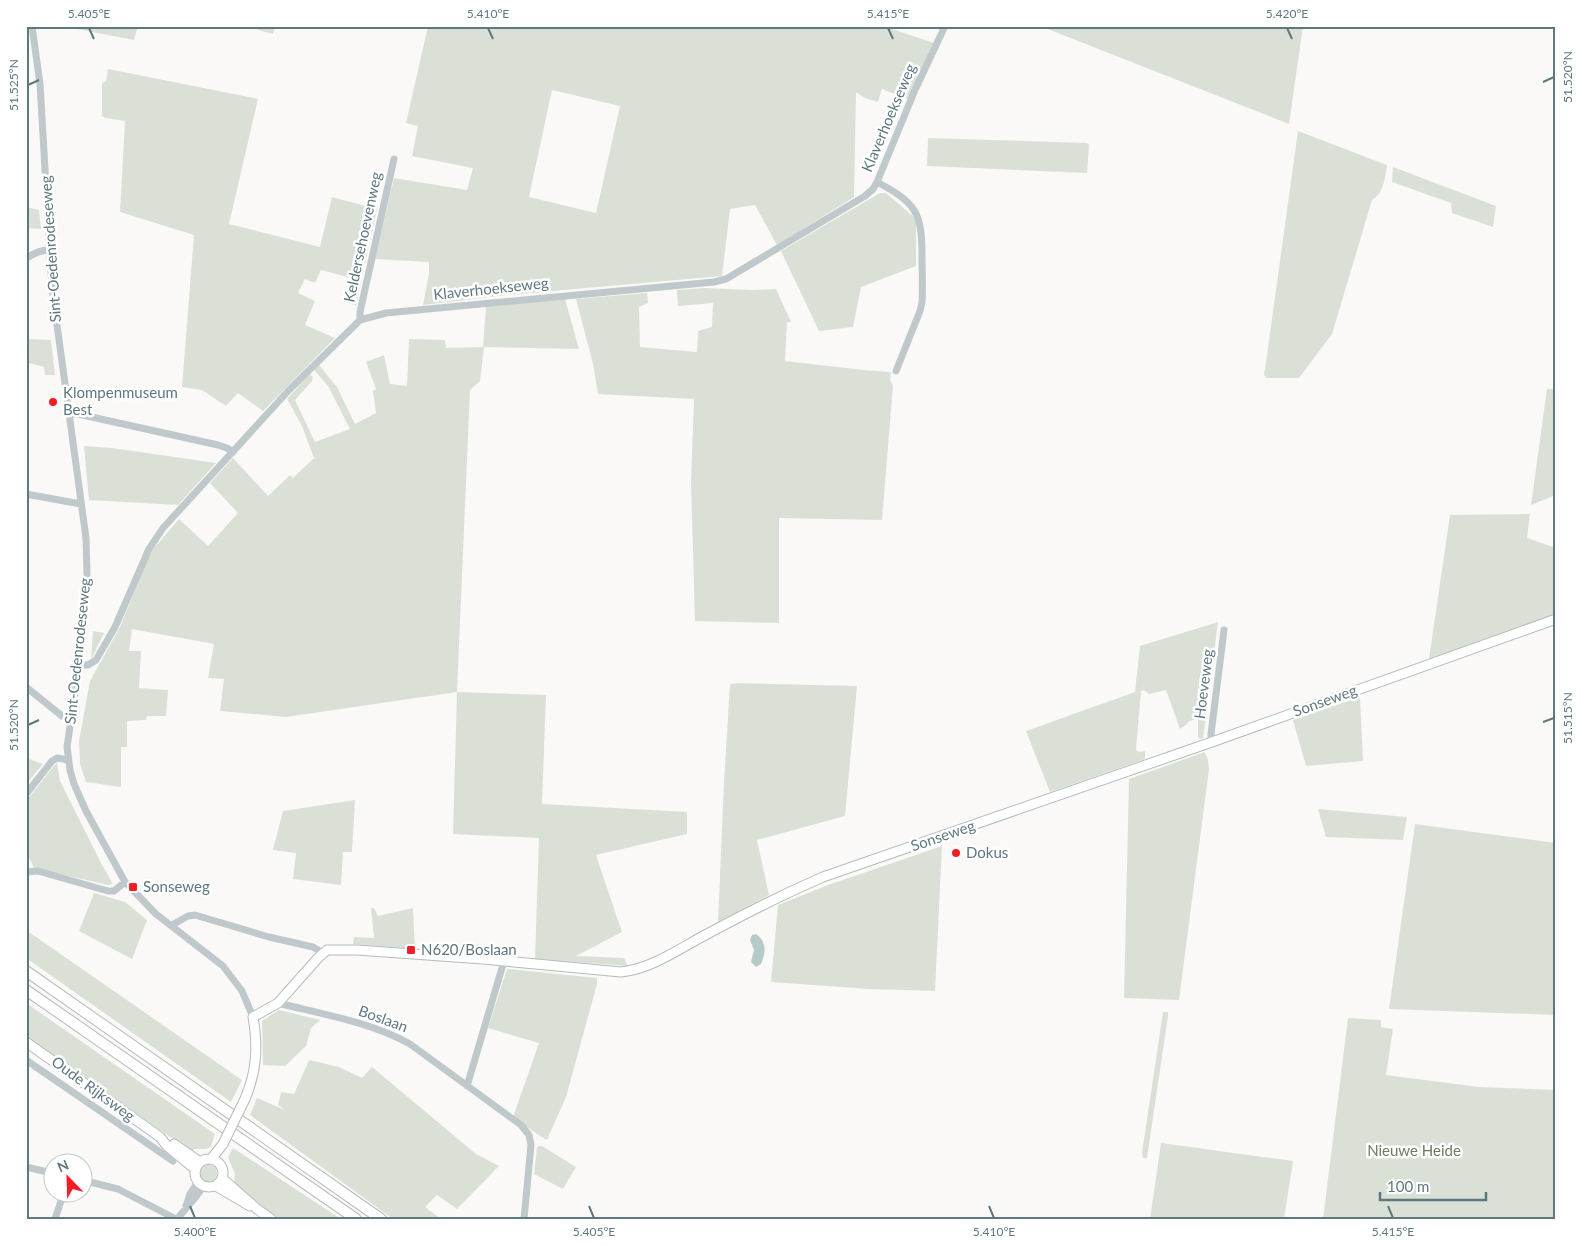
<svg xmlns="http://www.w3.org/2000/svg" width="1582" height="1245" viewBox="0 0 1582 1245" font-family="Lato,sans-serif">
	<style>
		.green { fill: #dbe0d6; fill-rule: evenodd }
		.water { fill: #b6caca }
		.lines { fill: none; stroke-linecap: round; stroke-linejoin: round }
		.major-casing { stroke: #b3bcbe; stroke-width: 11 }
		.highway-casing { stroke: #b5bcbe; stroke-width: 12 }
		.minor { stroke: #bfc8ca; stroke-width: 7 }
		.major { stroke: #fff; stroke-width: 9 }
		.highway { stroke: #fff; stroke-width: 10 }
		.major-bridge-casing { stroke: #b3bcbe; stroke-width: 11; stroke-linecap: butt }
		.major-bridge { stroke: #fff; stroke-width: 9 }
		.ticks { fill: none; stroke: #5e787f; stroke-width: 2 }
		.poi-dot { fill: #f31e25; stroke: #fff; stroke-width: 2 }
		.labels { text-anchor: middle; stroke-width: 5; stroke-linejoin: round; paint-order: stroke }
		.street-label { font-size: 15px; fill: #5e787f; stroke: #fff }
		.poi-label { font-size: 15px; fill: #5e787f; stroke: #fff; text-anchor: start }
		.park-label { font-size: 15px; fill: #6d7b61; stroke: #fff }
		.neatline { fill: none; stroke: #5e787f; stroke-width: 2 }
		.ticks-label { font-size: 12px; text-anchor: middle; fill: #5e787f }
	</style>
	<rect width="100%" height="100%" fill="#faf9f7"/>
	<!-- green -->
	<path class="green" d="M61,26H138L134,40Z
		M244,26H275L273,34Z
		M428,26H883L934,43L908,99L882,89L878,102L865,98L856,92L854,197L777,245L755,205L730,209L722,276L507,295L423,305L429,273V262L375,259L394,178L467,190L473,168L412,156L418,126L406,123ZM552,90L620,106L596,213L529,197Z
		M1040,26H1303L1289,124Z
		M108,69L258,99L229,224L320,247L332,197L377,209L356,306L350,302L355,279L321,270L315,283L305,279L298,293L315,301L305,325L335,338L263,411L238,393L226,406L202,390L182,387L194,235L120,212L125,121L105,118L102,116V83L106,81Z
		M1298,131L1387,165C1385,178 1384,193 1372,200L1332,334L1299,378H1266L1264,374L1266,362Z
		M928,138L1087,143L1089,145L1087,173L927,166Z
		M1393,167L1496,206L1493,227L1452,213L1451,203L1392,182Z
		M880,193H886L913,216L916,223V266L861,287L853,327L819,331L781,251Z
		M26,207L39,210L41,229L26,228Z
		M705,288L753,290L776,289L791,322H787L785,361L864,370L891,372L890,379L893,386L882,520L779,518V623L695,621L691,482L694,399L598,394L593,364L576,299L647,293L648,303L639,307L640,347L697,352L698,331L712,327L713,303L678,306L677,290Z
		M565,299L579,349L484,347L480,381L470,390L457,692L546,695L542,804L687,812V834L596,855L622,932L576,956L624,958L628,966L535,959L539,838L453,834L457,692L286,717L220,711L224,679L208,678L214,644L132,629L129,651H141L139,688L168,690L166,716H147L146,720L127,721V747H121V787L86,782L80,764L79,741L90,681L120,627L148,558L155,547L179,519L208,546L238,513L210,483L233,458L268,496L290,475L293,478L314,458L302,426L287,399L310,374L313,377L312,381L295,400L315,442L350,429L328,386L314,370L319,365L337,387L355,424L376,413L373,391L376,389L366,362L384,355L390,384L407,386L409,339L445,340L446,348L483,347L486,306Z
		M26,339L51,340L55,375H45L44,367L26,362Z
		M1547,389H1556V495L1531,505Z
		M84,446L112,448L216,463L178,505L89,500Z
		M1530,514L1527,538L1556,548V615L1429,659L1450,515Z
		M1218,622L1203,738L1200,739L1198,737V718L1188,722L1187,724L1180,729L1166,690L1149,694L1144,690L1141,691L1136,750L1139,752L1145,751V759L1050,792L1026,731L1135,692L1140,646Z
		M93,631L104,633L91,660Z
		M736,683L857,686L845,816L757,840L769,895L718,922L724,782L730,684Z
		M1360,697L1363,761L1306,766L1293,720Z
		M1205,752L1208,760L1209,769L1179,1000L1124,998L1129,779Z
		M26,758L43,764L26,784Z
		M57,762L60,781L101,863L113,884L108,885L34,868L26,851V801Z
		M355,800L352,852H343L341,885L293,879L296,853L273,850L283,811Z
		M1318,809L1407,817L1403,840L1326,837Z
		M1415,824L1556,843V1015L1389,1009Z
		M942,846L935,991L868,989L771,982L778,905L828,885Z
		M94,893L125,902L147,920L132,959L79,931Z
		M371,908H374L378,916L413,908L415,949L353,944L354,937L374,938Z
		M26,930L242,1080L231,1102L26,958Z
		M507,969L597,978V984L566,1097L547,1140L537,1134L513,1117L539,1043L488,1028Z
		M26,1003L215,1134L211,1147L206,1149H194L192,1152L26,1037Z
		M279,1010L320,1020L311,1028L306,1046L285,1066L263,1065L262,1021Z
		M1163,1012H1168V1016L1147,1158H1143L1142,1153Z
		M1348,1018L1381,1020V1027L1393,1029L1386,1075L1479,1087L1556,1090V1219H1323Z
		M309,1060L339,1067L362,1078L372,1067L476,1154L499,1166L457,1209L437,1195L425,1207L441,1219H393L250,1115L257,1098L285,1110L278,1105L281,1092L294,1094Z
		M1161,1143L1293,1161L1284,1219H1150Z
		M539,1146H542L576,1167L563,1189L534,1174L537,1147Z
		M233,1148L341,1219H278L234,1183L235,1174L228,1157Z
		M199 1173a9 9 0 1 1 18 0a9 9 0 1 1-18 0Z"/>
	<!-- water -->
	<path class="water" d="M756,934C767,942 766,952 761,964L756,967L751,962L754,950L750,940L752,935Z"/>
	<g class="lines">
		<defs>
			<path id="major" d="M26,1042L160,1137L167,1146L195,1169
				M245,1099C257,1071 258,1046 253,1017L278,1003L318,958L327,950H357L483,959L621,972C652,969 682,947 709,933C746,913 784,894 823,877L1212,742L1556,619
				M174,1144L200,1162
				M195 1173a14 14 0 1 1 28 0a14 14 0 1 1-28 0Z
				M211,1159L223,1144
				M222,1178L257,1209L271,1219
				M216,1186L250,1206"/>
			<path id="highway" d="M26,971L381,1219
				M26,990L356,1219"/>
		</defs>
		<!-- major casing -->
		<use href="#major" class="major-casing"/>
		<!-- highway casing -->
		<use href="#highway" class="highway-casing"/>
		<!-- minor -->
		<path class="minor" d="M32,26L40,84L52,288L86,538L87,575L81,653L67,747L70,770L74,784L86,811L125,882L156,914L223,966L242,991L253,1017
			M877,182C916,203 922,212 922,256C922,271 923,287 922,302L920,311L896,371
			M26,258L38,252L50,249
			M360,320V312L394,159
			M69,414H78L218,445L227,448L233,452
			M26,494L81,504
			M80,665H88L96,660L115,627L149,549L163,528L290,389L352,328L360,320L386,313L714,282L726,279L865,196L873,189L877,182L915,90L945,26
			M26,687L62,716L71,718
			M1212,742L1211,734L1224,630
			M26,794L52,761L57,758L68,760
			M26,872L38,871L108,891H114L125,882
			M172,925L188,916L195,915L269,937L313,947L323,953
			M278,1003C322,1014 370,1022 410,1044L521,1125L529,1135L531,1145L524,1219
			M26,1060L173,1161
			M467,1086L504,961
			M26,1167L52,1173
			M82,1180L118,1189L176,1219
			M186,1206L190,1194L198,1182
			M55,1219L64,1192
			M177,1219L195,1198L203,1187"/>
		<!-- major -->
		<use href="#major" class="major"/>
		<!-- highway -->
		<use href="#highway" class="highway"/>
		<defs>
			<path id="major-bridge" d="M223,1144L245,1099"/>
		</defs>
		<!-- major-bridge casing -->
		<use href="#major-bridge" class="major-bridge-casing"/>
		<!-- major-bridge -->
		<use href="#major-bridge" class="major-bridge"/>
	</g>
	<!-- ticks -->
	<path class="ticks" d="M89,28L94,39M488,28L493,39M888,28L893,39M1287,28L1292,39M1543,82L1554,77M28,85L39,80M1543,722L1554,718M28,725L39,720M190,1206L195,1218M589,1206L594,1218M989,1206L994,1218M1388,1206L1393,1218"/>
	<!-- markers -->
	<g class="poi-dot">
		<circle cx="53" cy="402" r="5"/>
		<circle cx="956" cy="853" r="5"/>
		<rect x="128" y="882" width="10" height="10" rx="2.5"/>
		<rect x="406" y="945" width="10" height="10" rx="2.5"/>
	</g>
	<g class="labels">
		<!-- street labels -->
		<g class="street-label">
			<text transform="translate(889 118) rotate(-67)" y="5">Klaverhoekseweg</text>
			<text transform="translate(363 237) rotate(-78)" y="5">Keldersehoevenweg</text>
			<text transform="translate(51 249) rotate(-94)" y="5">Sint-Oedenrodeseweg</text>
			<text transform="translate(491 289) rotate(-6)" y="5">Klaverhoekseweg</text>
			<text transform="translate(78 651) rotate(-84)" y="5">Sint-Oedenrodeseweg</text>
			<text transform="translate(1204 684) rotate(-83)" y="5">Hoeveweg</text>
			<text transform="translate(1325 701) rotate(-20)" y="5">Sonseweg</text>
			<text transform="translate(943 836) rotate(-19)" y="5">Sonseweg</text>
			<text transform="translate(383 1019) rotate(20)" y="5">Boslaan</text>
			<text transform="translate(93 1089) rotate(36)" y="5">Oude Rijksweg</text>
		</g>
		<!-- poi labels -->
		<g class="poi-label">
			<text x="63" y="398">Klompenmuseum<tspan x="63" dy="17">Best</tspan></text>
			<text x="966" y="858">Dokus</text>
			<text x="143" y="892">Sonseweg</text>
			<text x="421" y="955">N620/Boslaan</text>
		</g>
		<!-- park labels -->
		<g class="park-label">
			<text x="1414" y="1156">Nieuwe Heide</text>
		</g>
	</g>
	<!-- border -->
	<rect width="1582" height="1245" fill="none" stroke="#ffffff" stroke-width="55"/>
	<!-- north arrow -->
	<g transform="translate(68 1178) rotate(337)"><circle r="24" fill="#ffffff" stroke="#bfc9cc"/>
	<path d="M0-4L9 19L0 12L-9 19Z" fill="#f31e25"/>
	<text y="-8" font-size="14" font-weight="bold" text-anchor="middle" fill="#5e787f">N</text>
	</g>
	<!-- scale -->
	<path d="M1380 1192v8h106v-8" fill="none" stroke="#5e787f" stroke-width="2.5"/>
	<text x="1387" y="1192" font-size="15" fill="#5e787f" stroke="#ffffff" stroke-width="4" paint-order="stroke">100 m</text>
	<rect x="28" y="28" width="1526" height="1190" class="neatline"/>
	<g class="ticks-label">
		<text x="89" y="18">5.405°E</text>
		<text x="488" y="18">5.410°E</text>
		<text x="888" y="18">5.415°E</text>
		<text x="1287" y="18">5.420°E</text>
		<text transform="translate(1568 77) rotate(-90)" y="4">51.520°N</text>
		<text transform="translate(14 85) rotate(-90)" y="4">51.525°N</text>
		<text transform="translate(1568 718) rotate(-90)" y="4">51.515°N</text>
		<text transform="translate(14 725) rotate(-90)" y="4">51.520°N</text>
		<text x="195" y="1236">5.400°E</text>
		<text x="594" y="1236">5.405°E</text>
		<text x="994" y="1236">5.410°E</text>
		<text x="1393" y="1236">5.415°E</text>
	</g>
</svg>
